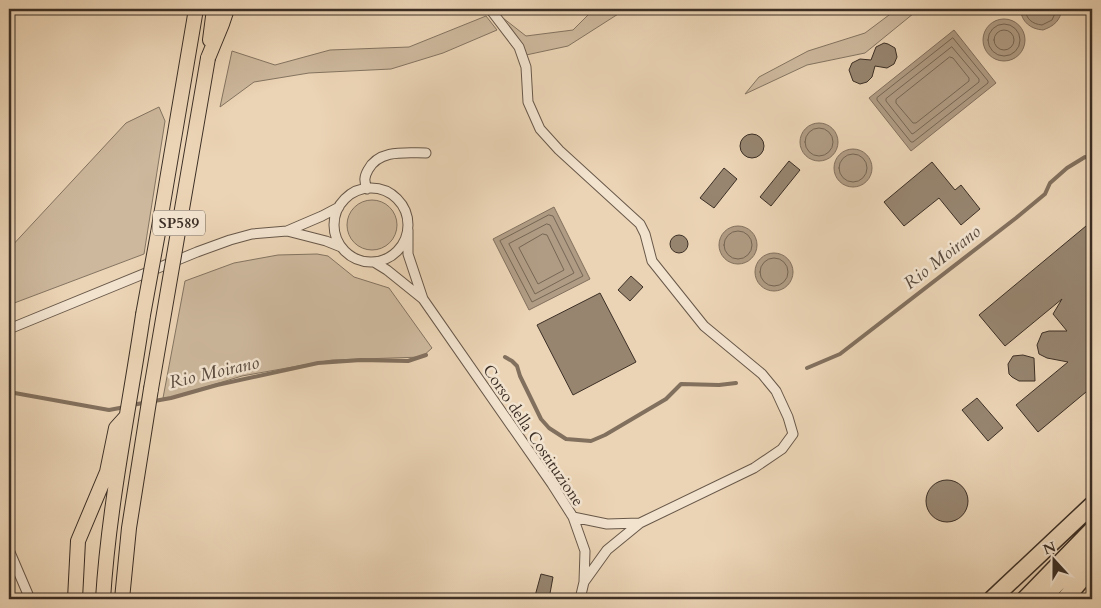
<svg xmlns="http://www.w3.org/2000/svg" width="1101" height="608" viewBox="0 0 1101 608" font-family="Cardo,serif">
	<style>
		.green { fill: #cdb89d; stroke: #847461 }
		.water { fill: #b09c84; stroke: #82705e }
		.lines { fill: none; stroke-linecap: round; stroke-linejoin: round }
		.shore { stroke: #766654; stroke-width: 1 }
		.stream { stroke: #82705e; stroke-width: 4 }
		.building { fill: #978570; stroke: #3c2f25 }
		.street-casing { stroke: #685849; stroke-width: 11 }
		.primary-casing { stroke: #3c2f25; stroke-width: 16 }
		.highway-casing { stroke: #3c2f25; stroke-width: 19 }
		.street { stroke: #f2e3cf; stroke-width: 9 }
		.primary { stroke: #ebd4b5; stroke-width: 14 }
		.highway { stroke: #ebd4b5; stroke-width: 16 }
		.primary-bridge-casing { stroke: #3c2f25; stroke-width: 16; stroke-linecap: butt }
		.primary-bridge { stroke: #ebd4b5; stroke-width: 14 }
		.labels { text-anchor: middle; stroke-width: 5; stroke-linejoin: round; paint-order: stroke }
		.shield { fill: #f2e3cf; stroke: #736558; stroke-width: 1 }
		.shield-label { font-size: 15px; font-weight: bold; fill: #3c2f25 }
		.street-label { font-size: 16px; fill: #3c2f25; stroke: #f2e3cf }
		.water-label { font-size: 18px; font-style: italic; fill: #594a3d; stroke: #f2e3cf }
	</style>
	<rect width="100%" height="100%" fill="#ebd4b5"/>
	<filter id="stains"><feTurbulence type="fractalNoise" baseFrequency=".004" numOctaves="4"/><feColorMatrix values="0 0 0 0 .2 0 0 0 0 .09 0 0 0 0 .02 0 0 0 .5 -.17"/></filter>
	<radialGradient id="worn" r=".72"><stop offset=".6" stop-color="#630" stop-opacity="0"/><stop offset="1" stop-color="#630" stop-opacity=".3"/></radialGradient>
	<!-- green -->
	<path class="green" d="M594,9H626L568,46L526,55L522,47L503,18L526,36L573,30Z
		M897,9H919L865,53L807,65L745,94L759,77L808,51L865,33Z
		M486,16L497,30L443,53L391,69L309,73L254,82L220,107L232,51L275,65L330,50L409,47Z
		M159,107L165,121L144,254L9,305V249L126,123Z
		M347 225a25 25 0 1 1 50 0a25 25 0 1 1-50 0Z
		M317,254L328,256L354,277L389,288L432,348L422,357L332,360L242,376L173,397L163,398L185,281L234,263L278,255Z"/>
	<!-- water -->
	<path class="water" d="M1020,9H1062C1060,21 1054,26 1043,30C1030,29 1022,22 1020,9Z
		M983 40a21 21 0 1 1 42 0a21 21 0 1 1-42 0Z
		M954,30L996,83L911,151L869,98Z
		M800 142a19 19 0 1 1 38 0a19 19 0 1 1-38 0Z
		M834 168a19 19 0 1 1 38 0a19 19 0 1 1-38 0Z
		M554,207L590,279L529,310L493,239Z
		M719 245a19 19 0 1 1 38 0a19 19 0 1 1-38 0Z
		M755 272a19 19 0 1 1 38 0a19 19 0 1 1-38 0Z"/>
	<g class="lines">
		<!-- shore -->
		<path class="shore" d="M1025,9C1026,19 1032,24 1042,25L1052,20L1057,9
			M988 40a16 16 0 1 1 32 0a16 16 0 1 1-32 0Z
			M994 40a10 10 0 1 1 20 0a10 10 0 1 1-20 0Z
			M953,38L988,81V83L913,142H911L877,100V98Z
			M952,47L979,79V82L914,133L912,134L886,101V99Z
			M950,57L953,58L969,78V81L916,123H913L896,103V100Z
			M805 142a14 14 0 1 1 28 0a14 14 0 1 1-28 0Z
			M839 168a14 14 0 1 1 28 0a14 14 0 1 1-28 0Z
			M549,215L553,216L583,276L532,302L500,241Z
			M547,224L550,225L574,273L535,294L509,244Z
			M724 245a14 14 0 1 1 28 0a14 14 0 1 1-28 0Z
			M543,234L547,235L564,270L538,284L519,248Z
			M760 272a14 14 0 1 1 28 0a14 14 0 1 1-28 0Z"/>
		<!-- stream -->
		<path class="stream" d="M505,357L512,361L517,366L520,376L541,419L549,428L566,439L591,441L605,435L666,399L681,384L719,385L736,383
			M807,368L840,354L1016,218L1045,194L1050,183L1067,168L1085,157
			M9,392L109,410L125,407
			M132,405L171,398L217,385L318,363L361,360L408,361L426,355"/>
	</g>
	<!-- building -->
	<path class="building" d="M884,43L888,44L895,48L897,57L894,64L887,68L875,66L872,77L867,82L860,84L853,81L849,70L852,63L860,59L871,60L876,47Z
		M740 146a12 12 0 1 1 24 0a12 12 0 1 1-24 0Z
		M789,161L800,170L771,206L760,197Z
		M932,162L955,190L961,185L980,209L961,225L939,198L904,226L884,202Z
		M724,168L737,179L714,208L700,198Z
		M1092,221V387L1038,432L1016,405L1068,362L1047,358L1039,354L1037,345L1042,333L1049,331H1067L1053,314L1062,299L1005,346L979,315Z
		M670 244a9 9 0 1 1 18 0a9 9 0 1 1-18 0Z
		M631,276L643,287L630,301L618,290Z
		M600,293L636,362L573,395L537,325Z
		M1023,355L1034,358L1035,381H1019L1012,377L1009,374L1008,364L1013,356Z
		M977,398L1003,428L988,441L962,410Z
		M926 501a21 21 0 1 1 42 0a21 21 0 1 1-42 0Z
		M541,574L553,577L549,599L535,596Z"/>
	<g class="lines">
		<defs>
			<path id="street" d="M490,9L519,47L526,67L528,102L540,129L559,150L640,224L645,234L652,261L704,326L762,374L776,391L788,417L793,434L782,449L754,468L640,523L607,550L584,582
				M334 225a37 37 0 1 1 74 0a37 37 0 1 1-74 0Z
				M367,189C364,181 364,177 368,170C379,149 406,153 426,153
				M408,230V254L423,299L552,484L573,517L585,551L584,582L580,599
				M287,231L326,241L341,247
				M374,262L387,270L423,299
				M9,329L197,252L230,240L252,234L287,231L322,216L339,207
				M573,517L607,524L640,523
				M9,550L30,599"/>
			<path id="primary" d="M210,40L214,9
				M208,58L222,24L227,9
				M158,233L196,9
				M75,599L78,541L107,472L116,428L125,418
				M103,599C109,504 129,410 143,315
				M122,599L129,528L151,389"/>
			<path id="highway" d="M992,599L1092,505
				M1025,599L1092,530
				M1042,599L1092,547
				M1065,599L1092,567"/>
		</defs>
		<!-- street casing -->
		<use href="#street" class="street-casing"/>
		<!-- primary casing -->
		<use href="#primary" class="primary-casing"/>
		<!-- highway casing -->
		<use href="#highway" class="highway-casing"/>
		<!-- street -->
		<use href="#street" class="street"/>
		<!-- primary -->
		<use href="#primary" class="primary"/>
		<!-- highway -->
		<use href="#highway" class="highway"/>
		<defs>
			<path id="primary-bridge" d="M143,315L158,233
				M151,389L208,58"/>
		</defs>
		<!-- primary-bridge casing -->
		<use href="#primary-bridge" class="primary-bridge-casing"/>
		<!-- primary-bridge -->
		<use href="#primary-bridge" class="primary-bridge"/>
	</g>
	<g class="labels">
		<!-- shield labels -->
		<rect class="shield" x="153" y="210.5" width="52" height="25" rx="4"/>
		<g class="shield-label">
			<text x="179" y="228">SP589</text>
		</g>
		<!-- street labels -->
		<g class="street-label">
			<text transform="translate(534 435) rotate(56)" y="6">Corso della Costituzione</text>
		</g>
		<!-- water labels -->
		<g class="water-label">
			<text transform="translate(942 257) rotate(-38)" y="6">Rio Moirano</text>
			<text transform="translate(214 372) rotate(-13)" y="6">Rio Moirano</text>
		</g>
	</g>
	<!-- margin -->
	<rect width="1101" height="608" fill="none" stroke="#ebd4b5" stroke-width="30"/>
	<rect x="10" y="10" width="1081" height="588" fill="none" stroke="#3c2f25" stroke-width="2.5"/>
	<rect x="15" y="15" width="1071" height="578" fill="none" stroke="#3c2f25"/>
	<!-- north arrow -->
	<g transform="translate(1054 560) rotate(339)" stroke="#f2e3cf" stroke-width="4" paint-order="stroke">
	<path d="M0-4L9 19L0 12L-9 19Z" fill="#3c2f25"/>
	<text y="-8" font-size="14" font-weight="bold" text-anchor="middle" fill="#3c2f25">N</text>
	</g>
	<rect width="100%" height="100%" filter="url(#stains)"/>
	<rect width="100%" height="100%" fill="url(#worn)"/>
</svg>
